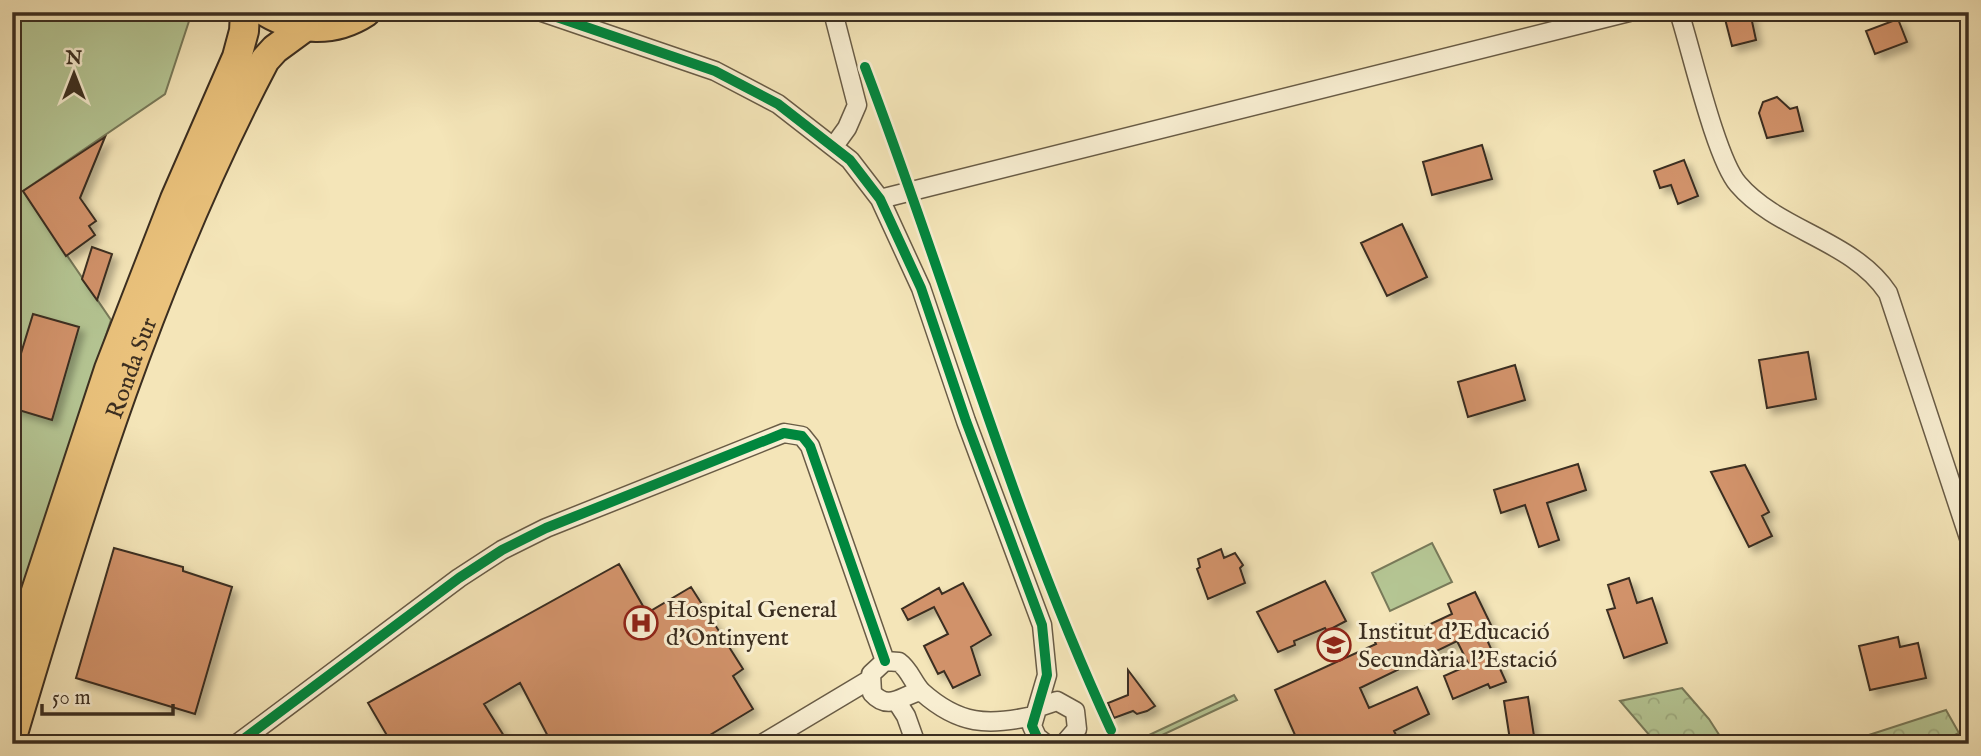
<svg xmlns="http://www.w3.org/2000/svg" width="1981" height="756" viewBox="0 0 1981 756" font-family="'IM FELL English',serif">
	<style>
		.green { fill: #b5c694; stroke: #787a5a; stroke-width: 2 }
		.forest { fill: url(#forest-crowns); stroke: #787a5a; stroke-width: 2 }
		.building { fill: #d1926a; stroke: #3b2e20; stroke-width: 2; filter: url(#shadow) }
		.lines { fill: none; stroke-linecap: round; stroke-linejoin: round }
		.street-casing { stroke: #695c46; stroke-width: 21 }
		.primary-casing { stroke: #3b2e20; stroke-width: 32 }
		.street { stroke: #f8eed1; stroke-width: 18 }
		.primary { stroke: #eac27c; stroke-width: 28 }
		.cycleway-casing { stroke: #f8eed1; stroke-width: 15 }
		.cycleway { stroke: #00873e; stroke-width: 10 }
		.labels { text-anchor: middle; stroke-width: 6; stroke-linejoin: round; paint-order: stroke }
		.street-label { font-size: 24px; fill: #3b2e20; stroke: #f8eed1 }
		.poi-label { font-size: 24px; fill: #3b2e20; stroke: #f8eed1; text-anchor: start }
	</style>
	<defs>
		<pattern id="forest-crowns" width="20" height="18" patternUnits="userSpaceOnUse" patternTransform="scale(1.75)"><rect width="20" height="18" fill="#b5c694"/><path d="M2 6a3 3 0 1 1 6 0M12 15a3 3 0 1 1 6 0" fill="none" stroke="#9daa7f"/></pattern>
		<filter id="shadow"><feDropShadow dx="5.5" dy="5.5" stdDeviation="3.5" flood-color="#0004"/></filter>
	</defs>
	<rect width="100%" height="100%" fill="#f4e5b8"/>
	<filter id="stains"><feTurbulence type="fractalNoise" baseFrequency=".00286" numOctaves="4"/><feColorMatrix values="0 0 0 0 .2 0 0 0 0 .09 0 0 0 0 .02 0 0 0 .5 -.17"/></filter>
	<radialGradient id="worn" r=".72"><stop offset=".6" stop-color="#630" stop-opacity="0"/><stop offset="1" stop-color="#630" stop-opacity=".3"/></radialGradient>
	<!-- green -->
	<path class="green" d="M12,12H192L165,94L23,191L111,320L12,622Z
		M1432,543L1452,582L1390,611L1372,573Z
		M1234,695L1237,700L1143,744H1130Z"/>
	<!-- forest -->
	<path class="forest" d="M1682,688L1709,719L1725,744H1649L1651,737L1620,701Z
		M1946,710L1959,733L1937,744H1841Z"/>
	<!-- building -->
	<path class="building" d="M1736,12H1750L1756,40L1732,46L1724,15Z
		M1898,19L1907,42L1875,54L1866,31Z
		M1777,97L1790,109L1797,107L1803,131L1767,138L1759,113L1763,102Z
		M105,137L80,198L96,221L89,226L95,235L66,256L23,191Z
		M1482,145L1492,179L1432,195L1423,162Z
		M1684,160L1698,196L1678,204L1671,185L1660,188L1654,171Z
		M1402,224L1427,277L1387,296L1361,243Z
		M92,247L112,254L97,300L82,279Z
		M33,314L79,327L52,420L12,408V383Z
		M1808,352L1816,399L1767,408L1759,360Z
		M1515,365L1525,400L1468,417L1458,382Z
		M1578,464L1586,490L1547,503L1559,540L1539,547L1525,505L1501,513L1494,490Z
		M1745,465L1769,512L1762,516L1772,536L1749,547L1711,472Z
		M114,548L183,567V571L232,587L195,714L76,678Z
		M1221,549L1224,558L1235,553L1243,565L1240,568L1245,583L1208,599L1197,569L1200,567L1198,559Z
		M619,564L647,613L691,587L743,669L733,676L753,709L695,744H552L520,683L484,704L509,744H392L368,703Z
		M1629,578L1637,603L1652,598L1667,643L1624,658L1607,610L1615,608L1608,585Z
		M1325,581L1346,621L1327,631L1325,628L1294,641L1295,645L1278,652L1257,612Z
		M963,583L991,635L971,647L980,675L953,688L944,671L938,674L924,646L948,634L934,607L908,620L902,609L939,588L942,594Z
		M1475,592L1492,627L1483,631L1506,682L1490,688L1488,684L1453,699L1444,676L1469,665L1457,641L1360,688L1369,708L1417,687L1429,714L1394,731L1398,739L1387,744H1299L1275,690L1376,644L1374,640L1389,633L1386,628L1399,623L1405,636L1452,614L1448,604Z
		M1898,637L1900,647L1918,643L1926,678L1870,690L1859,646Z
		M1128,670L1155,706L1147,711L1137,714L1133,711L1114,718L1108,703L1128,695Z
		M1528,697L1534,736L1510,740L1504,701Z"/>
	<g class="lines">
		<defs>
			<path id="street" d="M542,12L715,71L778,104L850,160L880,199L921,288L966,421L1042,625L1047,675L1032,726L1037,737L1046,744
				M833,12L857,105L847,128L834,146
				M1679,12C1691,49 1716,159 1738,184C1778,231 1853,240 1888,293L1969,538
				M880,199L1629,12
				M921,691C902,695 889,712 872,693L871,674L885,661L899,662C910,670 913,683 922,692C959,725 988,726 1033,716
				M897,702L906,716L916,744
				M1039,707L1057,701L1075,711L1077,729L1064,744
				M237,744L459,578L502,550L546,528L784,433L802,436L810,446L885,661
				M762,744L869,680"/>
			<g id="primary">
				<path d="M266,12C298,31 334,33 366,12"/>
				<path d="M12,664L109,369L175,199L237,57L244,31L245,12"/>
				<path id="s1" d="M12,737C80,507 153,273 265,60L275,49L305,27"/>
			</g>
		</defs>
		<!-- street casing -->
		<use href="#street" class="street-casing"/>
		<!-- primary casing -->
		<use href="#primary" class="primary-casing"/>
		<!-- street -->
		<use href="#street" class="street"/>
		<!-- primary -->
		<use href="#primary" class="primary"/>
		<defs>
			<path id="cycleway" d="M542,12L715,71L778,104L850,160L880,199L921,288L966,421L1042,625L1047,675L1032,726L1037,737L1046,744
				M865,67C949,287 1012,516 1111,730
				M237,744L459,578L502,550L546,528L784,433L802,436L810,446L885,661"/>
		</defs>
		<!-- cycleway casing -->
		<use href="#cycleway" class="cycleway-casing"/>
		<!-- cycleway -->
		<use href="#cycleway" class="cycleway"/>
	</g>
	<!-- icons -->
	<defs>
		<symbol id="hospital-ring" viewBox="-11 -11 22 22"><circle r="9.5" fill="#f8eed1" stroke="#8f2418" stroke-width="1.5"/><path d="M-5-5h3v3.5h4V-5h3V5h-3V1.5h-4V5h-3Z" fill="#8f2418"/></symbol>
		<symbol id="school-ring" viewBox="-11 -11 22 22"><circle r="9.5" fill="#f8eed1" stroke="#8f2418" stroke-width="1.5"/><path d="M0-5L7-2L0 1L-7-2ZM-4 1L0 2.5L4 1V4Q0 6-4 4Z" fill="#8f2418"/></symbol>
	</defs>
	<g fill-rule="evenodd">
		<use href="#hospital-ring" x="622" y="604" width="38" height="38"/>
		<use href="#school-ring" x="1315" y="626" width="38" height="38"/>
	</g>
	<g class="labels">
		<!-- street labels -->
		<g class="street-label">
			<text dy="8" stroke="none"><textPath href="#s1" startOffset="388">Ronda Sur</textPath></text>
		</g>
		<!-- poi labels -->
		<g class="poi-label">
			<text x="666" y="617">Hospital General<tspan x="666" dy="28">d'Ontinyent</tspan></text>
			<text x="1358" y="639">Institut d'Educació<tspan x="1358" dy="28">Secundària l'Estació</tspan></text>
		</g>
	</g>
	<!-- margin -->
	<rect width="1981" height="756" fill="none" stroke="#f4e5b8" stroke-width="42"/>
	<rect x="14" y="14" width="1953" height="728" fill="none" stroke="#3b2e20" stroke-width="3.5"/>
	<rect x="21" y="21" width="1939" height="714" fill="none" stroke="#3b2e20" stroke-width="2"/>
	<!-- north arrow -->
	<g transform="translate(74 74)" stroke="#f8eed1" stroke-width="5" paint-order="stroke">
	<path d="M0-5L12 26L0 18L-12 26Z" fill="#3b2e20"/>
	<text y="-10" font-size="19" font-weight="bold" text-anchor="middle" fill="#3b2e20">N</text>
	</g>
	<!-- scale -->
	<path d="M42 704v10h131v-10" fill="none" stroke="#3b2e20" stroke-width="3.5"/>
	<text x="52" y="704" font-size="21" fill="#3b2e20" stroke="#f8eed1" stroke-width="5" paint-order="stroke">50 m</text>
	<rect width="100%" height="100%" filter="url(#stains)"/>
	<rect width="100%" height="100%" fill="url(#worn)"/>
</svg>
